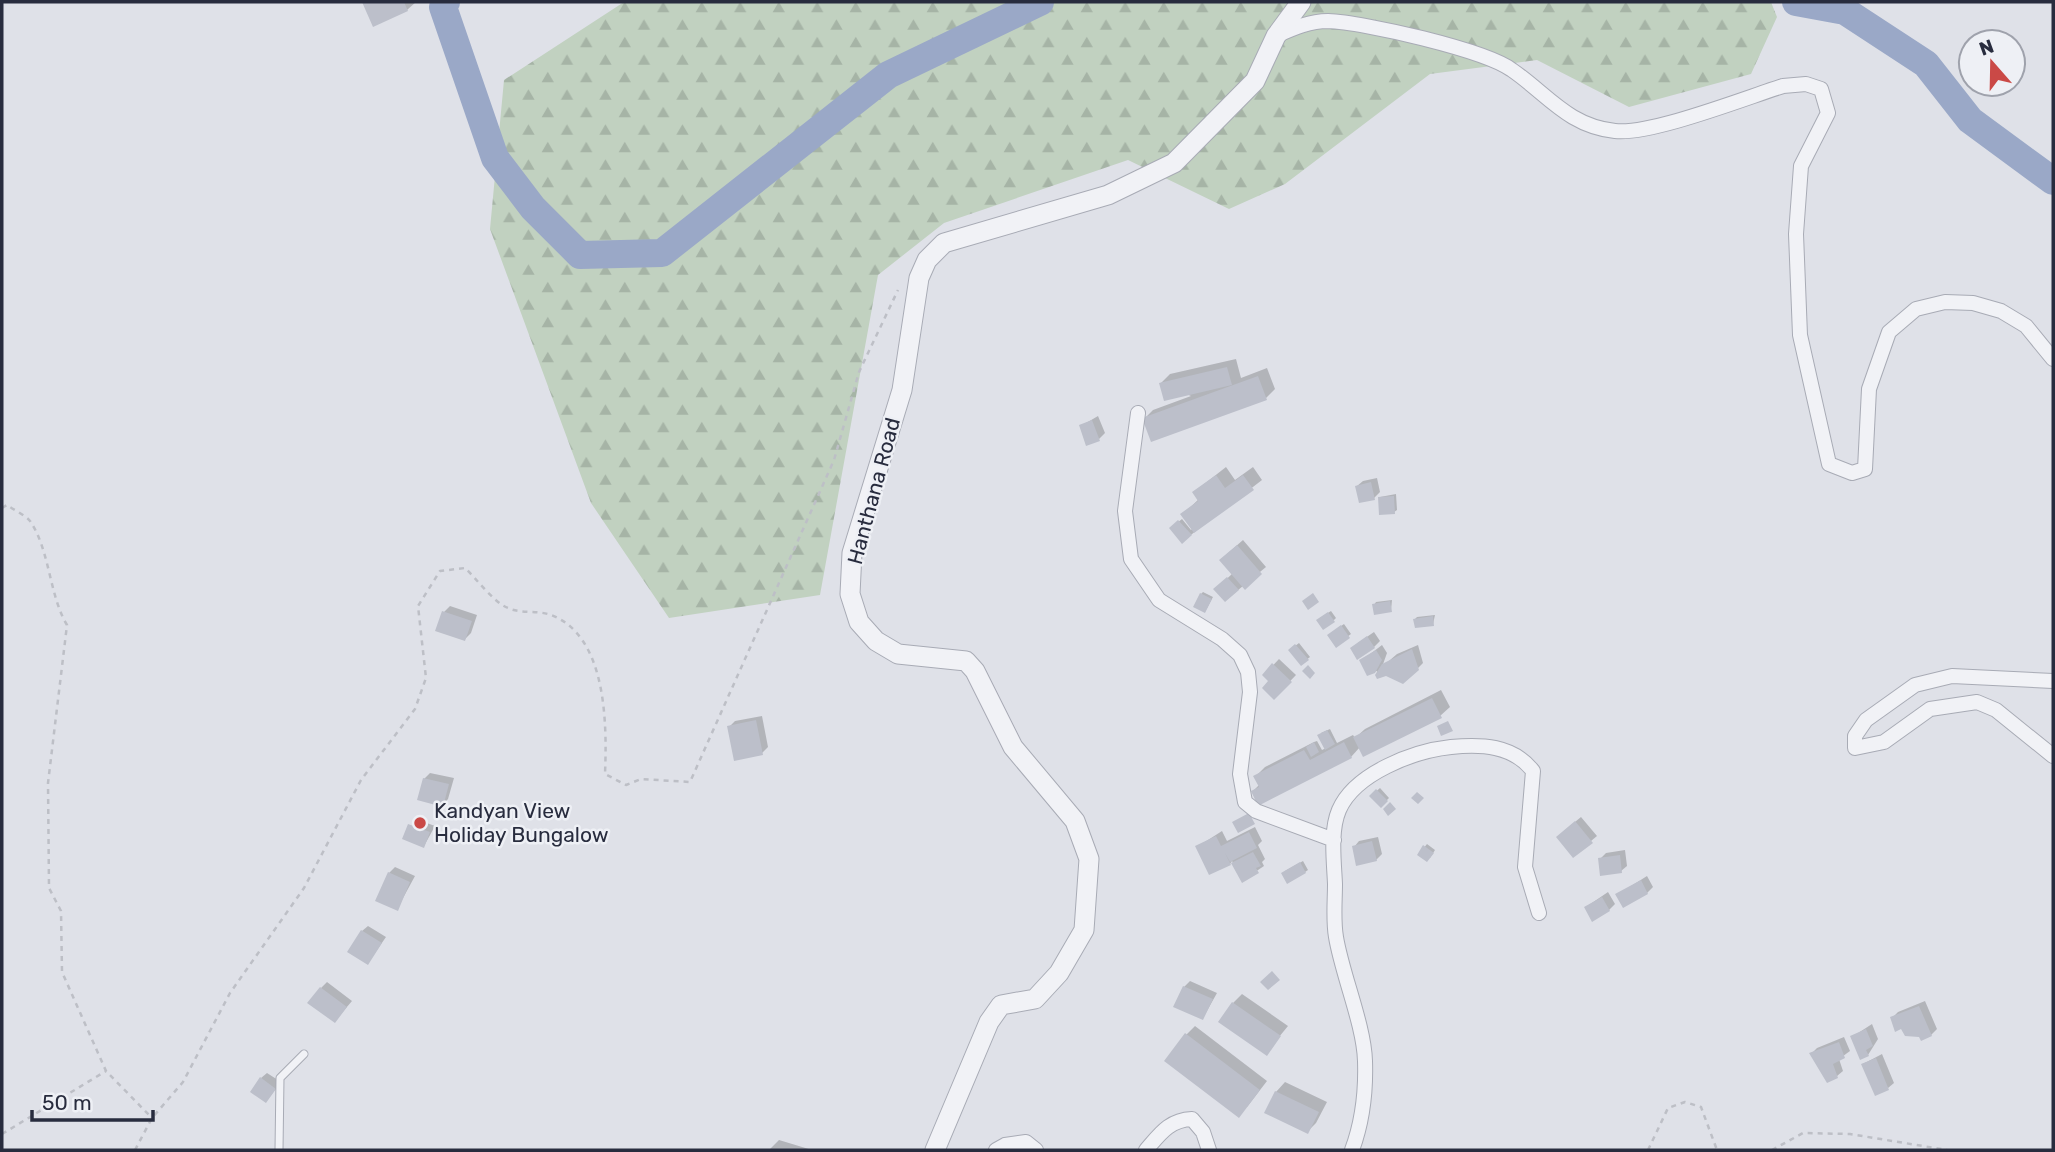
<svg xmlns="http://www.w3.org/2000/svg" width="2055" height="1152" viewBox="0 0 2055 1152" font-family="Rubik,sans-serif">
	<style>
		.forest { fill: url(#forest-firs) }
		.shadow { fill: #0003 }
		.lines { fill: none; stroke-linecap: round; stroke-linejoin: round }
		.river { stroke: #9aa8c7; stroke-width: 28 }
		.building { fill: #bcbfca }
		.service-casing { stroke: #a8abb5; stroke-width: 9 }
		.minor-casing { stroke: #a8abb5; stroke-width: 16 }
		.tertiary-casing { stroke: #a8abb5; stroke-width: 21 }
		.path { stroke: #bdbfc6; stroke-width: 2.5; stroke-dasharray: 5 5; stroke-linecap: butt }
		.service { stroke: #f1f2f6; stroke-width: 7 }
		.minor { stroke: #f1f2f6; stroke-width: 14 }
		.tertiary { stroke: #f1f2f6; stroke-width: 19 }
		.poi-dot { fill: #ca4946; stroke: #eef0f5; stroke-width: 2.5 }
		.labels { text-anchor: middle; stroke-width: 5; stroke-linejoin: round; paint-order: stroke }
		.street-label { font-size: 21px; fill: #282c3e; stroke: #eef0f5 }
		.poi-label { font-size: 21px; fill: #282c3e; stroke: #eef0f5; text-anchor: start }
	</style>
	<defs>
		<pattern id="forest-firs" width="22" height="20" patternUnits="userSpaceOnUse" patternTransform="scale(1.75)"><rect width="22" height="20" fill="#c1d1c0"/><path d="M5 1l3.5 6h-7zM16 11l3.5 6h-7z" fill="#a6b4a6"/></pattern>
	</defs>
	<rect width="100%" height="100%" fill="#dfe1e8"/>
	<!-- forest -->
	<path class="forest" d="M624,2H1771L1777,17L1751,74L1629,107L1537,60L1430,74L1285,184L1229,209L1128,160L944,223L878,275L820,595L669,618L591,503L490,229L504,80Z"/>
	<!-- shadow -->
	<path class="shadow" d="M364,2H416L407,10L374,24Z
		M1236,359L1241,378L1267,368L1275,389L1266,398L1144,419L1153,410L1191,396L1161,383L1170,374Z
		M1098,416L1105,433L1099,439L1081,426Z
		M1226,467L1235,480L1253,467L1262,480L1183,541L1171,528L1182,519L1191,530L1193,528L1183,514L1199,499L1194,492Z
		M1377,478L1380,492L1374,498L1357,486L1363,481Z
		M1396,494L1397,510L1394,512L1380,497Z
		M1243,540L1266,567L1226,600L1216,589L1233,573L1227,554Z
		M1203,592L1213,597L1207,608L1201,594Z
		M1392,600L1391,611L1374,605L1376,602Z
		M450,606L477,615L471,633L465,639L444,612Z
		M1331,611L1336,618L1334,620L1320,618Z
		M1435,615L1433,624L1415,619L1417,617Z
		M1344,624L1351,634L1336,645L1331,633Z
		M1374,632L1380,641L1371,650L1358,643Z
		M1299,643L1310,657L1301,664L1290,650Z
		M1382,645L1387,653L1382,667L1397,654L1418,645L1423,663L1417,669L1379,677L1377,671L1368,674L1361,661Z
		M1279,659L1296,675L1274,698L1271,681L1264,675Z
		M1441,690L1450,707L1440,716L1360,747L1351,757L1253,791L1260,784L1256,776L1265,767L1314,742L1317,741L1322,750L1326,748L1321,733L1330,729L1337,743L1353,735L1355,738L1365,729Z
		M762,716L768,747L762,753L729,727L735,721Z
		M430,773L454,778L448,799L443,805L424,779Z
		M1380,788L1389,798L1381,806L1371,796Z
		M1581,817L1597,836L1591,841L1564,831Z
		M416,819L435,826L424,846L405,838Z
		M1255,827L1262,841L1258,845L1265,859L1262,862L1264,866L1243,880L1232,861L1230,864L1197,847L1222,831L1227,841Z
		M1378,837L1382,854L1376,860L1354,847L1359,841Z
		M1427,844L1435,850L1430,858L1419,854Z
		M1625,850L1627,866L1621,871L1600,859L1606,853Z
		M1303,861L1308,870L1305,872L1285,871Z
		M395,867L415,876L397,909L389,873Z
		M1647,876L1653,887L1647,893L1617,895Z
		M1608,892L1615,904L1609,910L1586,907Z
		M368,926L386,937L368,963L362,931Z
		M1190,981L1217,993L1203,1018L1184,987Z
		M327,982L352,1001L335,1021L321,988Z
		M1242,994L1288,1026L1266,1053L1233,1003Z
		M1925,1001L1937,1029L1931,1035L1892,1018L1898,1012Z
		M1872,1024L1878,1039L1868,1055L1852,1037Z
		M1195,1026L1267,1081L1247,1107L1186,1035Z
		M1844,1037L1850,1051L1839,1059L1843,1071L1837,1076L1812,1053L1817,1048Z
		M1882,1054L1894,1083L1888,1088L1863,1064Z
		M267,1073L281,1082L271,1095L261,1078Z
		M1285,1082L1327,1102L1316,1123L1307,1132L1266,1112L1276,1092Z
		M779,1140L812,1150H769Z"/>
	<g class="lines">
		<!-- river -->
		<path class="river" d="M446,2L443,7L495,158L533,208L580,255L662,253L888,75L1040,2
			M1796,2L1845,11L1926,64L1970,120L2053,181"/>
	</g>
	<!-- building -->
	<path class="building" d="M362,2H404L408,11L373,27Z
		M1227,367L1232,385L1164,401L1159,383Z
		M1258,376L1267,400L1151,442L1142,418Z
		M1092,420L1100,441L1086,446L1079,425Z
		M1216,475L1225,488L1243,475L1254,490L1194,533L1180,514L1198,501L1192,492Z
		M1371,482L1375,500L1359,503L1355,486Z
		M1394,496L1395,514L1379,515L1378,497Z
		M1178,520L1192,535L1182,544L1169,528Z
		M1237,545L1262,574L1245,590L1219,560Z
		M1227,577L1239,590L1225,602L1213,589Z
		M1200,593L1212,599L1205,613L1193,607Z
		M1313,593L1319,602L1308,610L1302,601Z
		M1390,601L1392,612L1374,615L1372,604Z
		M442,611L472,621L465,641L435,631Z
		M1328,612L1335,622L1323,630L1316,620Z
		M1433,616L1434,626L1415,628L1413,619Z
		M1341,625L1350,638L1336,648L1327,635Z
		M1367,636L1375,648L1357,660L1350,648Z
		M1295,644L1309,660L1301,666L1288,650Z
		M1412,649L1419,670L1403,684L1386,676L1377,679L1375,675L1382,664Z
		M1376,650L1382,660L1375,673L1367,676L1359,660Z
		M1272,663L1292,682L1274,700L1262,688L1268,681L1262,675Z
		M1308,665L1315,673L1310,679L1302,671Z
		M1432,698L1442,718L1363,757L1353,737Z
		M756,720L763,755L734,761L727,726Z
		M1448,721L1453,731L1441,736L1437,726Z
		M1327,730L1335,744L1325,750L1317,735Z
		M1314,742L1319,752L1311,757L1306,747Z
		M1344,742L1352,758L1258,806L1251,791L1259,787L1253,776L1304,750L1310,760Z
		M423,778L449,784L443,807L417,800Z
		M1376,789L1388,801L1381,808L1369,796Z
		M1417,792L1424,798L1418,804L1411,798Z
		M1390,802L1396,809L1388,816L1383,809Z
		M1249,813L1255,824L1238,833L1232,822Z
		M1575,821L1593,843L1573,858L1556,837Z
		M408,824L430,832L424,848L402,839Z
		M1249,832L1257,848L1230,862L1225,853L1231,865L1209,875L1195,846L1216,836L1221,846Z
		M1372,841L1377,861L1356,866L1352,846Z
		M1423,845L1434,853L1427,862L1417,855Z
		M1253,852L1261,866L1256,868L1259,873L1242,883L1231,863Z
		M1620,855L1622,873L1600,876L1598,858Z
		M1300,862L1306,873L1287,884L1281,873Z
		M388,872L410,882L398,911L375,901Z
		M1641,880L1648,894L1623,908L1615,894Z
		M1602,897L1610,911L1592,922L1584,907Z
		M361,930L382,943L368,965L347,952Z
		M1272,971L1280,980L1268,990L1260,982Z
		M1183,986L1213,999L1203,1020L1173,1007Z
		M320,987L347,1007L335,1023L307,1003Z
		M1232,1002L1281,1036L1267,1056L1218,1022Z
		M1919,1006L1932,1036L1921,1041L1919,1037L1905,1036L1901,1029L1895,1032L1890,1017Z
		M1866,1029L1873,1046L1866,1050L1869,1056L1860,1060L1850,1036Z
		M1185,1033L1260,1090L1239,1118L1164,1061Z
		M1839,1042L1845,1058L1833,1064L1838,1078L1827,1083L1809,1053Z
		M1876,1058L1889,1090L1875,1096L1861,1064Z
		M260,1077L276,1089L266,1103L250,1092Z
		M1275,1091L1319,1112L1308,1134L1264,1113Z"/>
	<g class="lines">
		<defs>
			<path id="service" d="M279,1150L280,1078L304,1054"/>
			<path id="minor" d="M1278,35C1294,28 1310,21 1328,21C1363,22 1485,50 1512,70C1547,94 1568,126 1615,131C1651,135 1745,98 1783,86L1806,84L1821,89L1828,113L1801,166L1796,234L1800,335L1829,464L1852,473L1865,469L1869,389L1889,332L1916,309L1945,302L1973,303L2001,311L2026,326L2053,359
				M1138,413L1125,511L1131,559L1159,600L1222,639L1240,655L1248,672L1250,692L1240,774L1245,802L1256,811L1334,840
				M2053,681L1952,676L1915,685L1866,720L1855,736V748L1884,742L1930,709L1977,702L1996,710L2053,756
				M996,1150L1005,1145L1026,1142L1036,1150
				M1146,1150C1160,1134 1169,1120 1192,1119L1203,1132L1209,1150
				M1352,1150C1362,1123 1366,1091 1365,1061C1364,1025 1342,974 1336,937C1333,920 1335,901 1335,884C1334,861 1330,831 1339,810C1355,773 1414,751 1451,747C1481,744 1513,745 1533,771L1525,867L1539,913"/>
			<path id="tertiary" d="M935,1150L989,1022L1001,1005L1035,999L1059,973L1084,930L1089,859L1075,821L1013,747L975,671L966,661L898,654L876,641L859,622L850,594L852,553L902,390L919,278L927,260L944,243L1108,195L1174,163L1255,81L1276,36L1301,2"/>
		</defs>
		<!-- service casing -->
		<use href="#service" class="service-casing"/>
		<!-- minor casing -->
		<use href="#minor" class="minor-casing"/>
		<!-- tertiary casing -->
		<use href="#tertiary" class="tertiary-casing"/>
		<!-- path -->
		<path class="path" d="M2,508L7,505C14,510 25,515 30,521C50,550 49,595 67,625L48,783L49,888L61,911L62,972L106,1071L152,1118
			M2,1134L106,1071
			M135,1150L152,1118L183,1082L230,993L304,888L361,780L415,709L426,678L418,606L440,571L465,568C477,579 493,602 508,608C521,614 538,610 551,615C607,636 607,724 605,774L626,785L641,779L690,782L834,460L859,372L898,290
			M1648,1150L1668,1108L1685,1102L1701,1107L1717,1150
			M1772,1150L1803,1133L1850,1134L1947,1150"/>
		<!-- service -->
		<use href="#service" class="service"/>
		<!-- minor -->
		<use href="#minor" class="minor"/>
		<!-- tertiary -->
		<use href="#tertiary" class="tertiary"/>
	</g>
	<!-- markers -->
	<circle class="poi-dot" cx="420" cy="823" r="7"/>
	<g class="labels">
		<!-- street labels -->
		<g class="street-label">
			<text transform="translate(874 491) rotate(-75)" y="7">Hanthana Road</text>
		</g>
		<!-- poi labels -->
		<g class="poi-label">
			<text x="434" y="818">Kandyan View<tspan x="434" dy="24">Holiday Bungalow</tspan></text>
		</g>
	</g>
	<!-- border -->
	<rect width="2055" height="1152" fill="none" stroke="#282c3e" stroke-width="7"/>
	<!-- north arrow -->
	<g transform="translate(1992 63) rotate(340)"><circle r="33" fill="#eef0f5" stroke="#9fa2ac" stroke-width="2"/>
	<path d="M0-5L12 26L0 18L-12 26Z" fill="#ca4946"/>
	<text y="-10" font-size="19" font-weight="bold" text-anchor="middle" fill="#282c3e">N</text>
	</g>
	<!-- scale -->
	<path d="M32 1110v10h121v-10" fill="none" stroke="#282c3e" stroke-width="3.5"/>
	<text x="42" y="1110" font-size="21" fill="#282c3e" stroke="#eef0f5" stroke-width="5" paint-order="stroke">50 m</text>
</svg>
